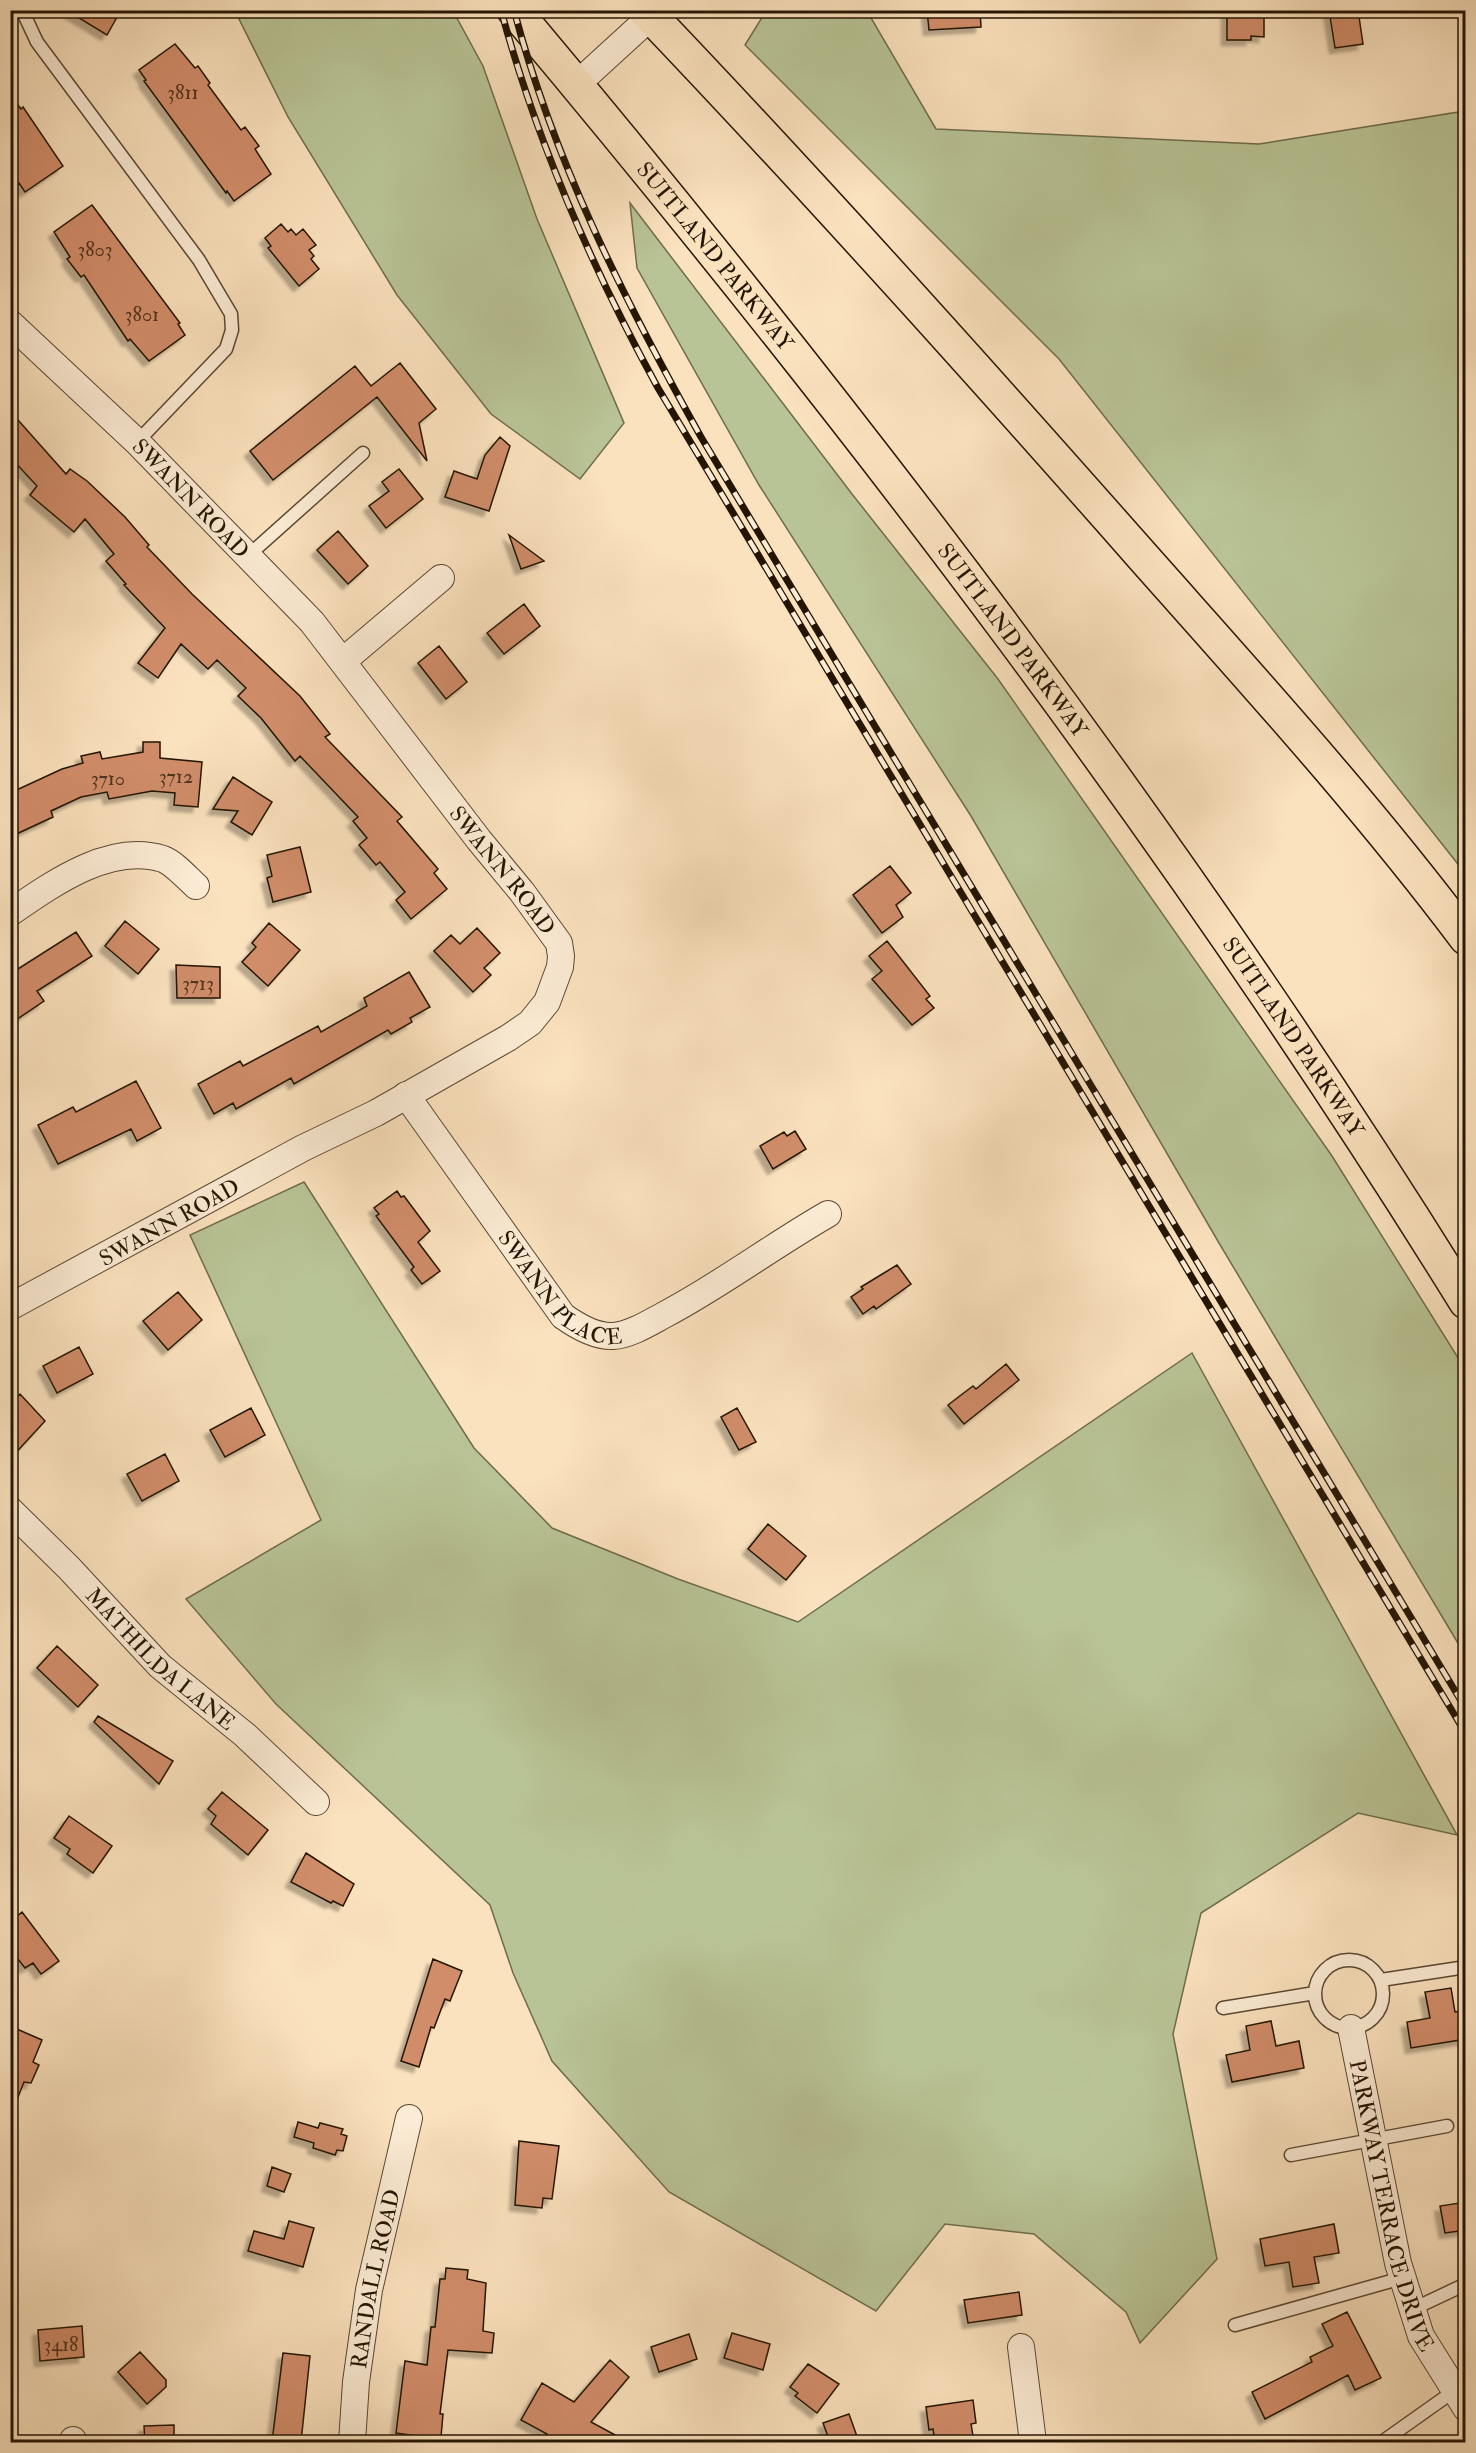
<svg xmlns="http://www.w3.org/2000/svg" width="1476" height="2453" viewBox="0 0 1476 2453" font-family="'IM FELL Double Pica',serif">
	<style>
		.green { fill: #b9c496; stroke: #6e6c4c; stroke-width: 1.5 }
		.building { fill: #d18d6a; stroke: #241503; stroke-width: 1.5; filter: url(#shadow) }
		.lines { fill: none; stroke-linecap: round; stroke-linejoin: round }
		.service-casing { stroke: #5a4832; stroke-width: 15 }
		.minor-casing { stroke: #5a4832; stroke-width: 28 }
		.trunk-casing { stroke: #241503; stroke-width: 36 }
		.service { stroke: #fcecd5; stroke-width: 12 }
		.minor { stroke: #fcecd5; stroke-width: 26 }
		.trunk { stroke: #fbe2be; stroke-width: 33 }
		.rail-casing { stroke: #241503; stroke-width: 7 }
		.rail { stroke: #fcecd5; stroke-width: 4.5; stroke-dasharray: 14; stroke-linecap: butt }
		.labels { text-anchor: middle; stroke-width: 4.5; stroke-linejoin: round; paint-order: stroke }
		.number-label { font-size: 20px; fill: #4f331d }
		.street-label { font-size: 22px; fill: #241503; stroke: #fcecd5 }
	</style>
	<defs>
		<filter id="shadow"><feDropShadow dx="-5.5" dy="5.5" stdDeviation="1.5" flood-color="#0004"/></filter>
	</defs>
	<rect width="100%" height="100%" fill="#fbe2be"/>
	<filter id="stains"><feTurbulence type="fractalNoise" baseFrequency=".00333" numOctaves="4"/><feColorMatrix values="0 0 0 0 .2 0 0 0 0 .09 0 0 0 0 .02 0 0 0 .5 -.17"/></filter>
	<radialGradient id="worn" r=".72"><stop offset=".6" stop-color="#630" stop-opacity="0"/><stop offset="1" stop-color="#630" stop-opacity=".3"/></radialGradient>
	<!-- green -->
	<path class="green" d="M235,11H453L483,66L537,219L624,423L580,479L491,414L397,295L288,117Z
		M766,11H867L936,129L1259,144L1465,111V873L1059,359L745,45Z
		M630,203L852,494L998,679L1332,1156L1465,1369V1655L1219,1243L971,816L759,485L637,268Z
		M304,1182L474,1448L552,1528L678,1579L798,1622L1192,1353L1457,1835L1358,1813L1201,1913L1173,2034L1217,2259L1140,2343L1126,2312L1034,2234L945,2224L876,2311L669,2192L552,2061L513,1973L490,1905L276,1704L186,1599L321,1520L190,1235Z"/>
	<!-- building -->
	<path class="building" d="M66,10H121L107,35Z
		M927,10H980L981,27L929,30Z
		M1227,10H1264V37L1251,36V40H1227Z
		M1329,10H1358L1363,44L1335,48Z
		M175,44L195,68L198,66L210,83L208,85L241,130L245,127L259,146L255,149L271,174L234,201L227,191L226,193L144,81L146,80L139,70Z
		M10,94L21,109L23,107L63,166L25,192L19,183L10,190Z
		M92,205L180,323L178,324L185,335L149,361L130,339L128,341L84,275L81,277L67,259L70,257L54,232Z
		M281,224L288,232L291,229L296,235L303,229L316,245L309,250L314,256L311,259L319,269L299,286L268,248L271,246L265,238Z
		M400,363L436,409L419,423L427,461L377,397L273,480L250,451L355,366L371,386Z
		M10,411L66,474L70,469L87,481L125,517L149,545L147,547L192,594L300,696L330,734L325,737L402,817L397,821L438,869L434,873L447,889L411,919L396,900L405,892L380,862L376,865L359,845L367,838L353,821L358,817L300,756L295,761L261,718L238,696L246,688L217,660L208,669L181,644L158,678L138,663L165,628L124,585L126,584L106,561L114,554L85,519L74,532L30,495L37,486L10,457Z
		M500,437L510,446L489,511L445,497L454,471L477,479L485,455Z
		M399,469L423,499L386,528L369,506L389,491L382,482Z
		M338,531L368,566L348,584L317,550Z
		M509,535L544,561L521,569Z
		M524,604L540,626L504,654L487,633Z
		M439,646L467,682L446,699L418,663Z
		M143,742H160V758L202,762L198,807L174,805L175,793L152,791L109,799L107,792L81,797L51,811L53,817L10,837V793L62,769L83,763L81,756L100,752L102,759L143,752Z
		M233,777L272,802L252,835L231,822L238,811L213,809Z
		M300,847L311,892L273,902L267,878L272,876L267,855Z
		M890,866L911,893L896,905L903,917L882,933L853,895Z
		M125,921L159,949L138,974L105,946Z
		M269,923L300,950L268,986L242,962L256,947L252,943Z
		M477,928L500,953L484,968L491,975L473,992L434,951L451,935L460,944Z
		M76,932L92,956L37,991L44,1001L10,1024V974Z
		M887,941L930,996L926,999L934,1008L912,1025L872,979L882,971L869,956Z
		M176,965L220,967V998H177Z
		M409,972L430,1007L410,1018L412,1022L391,1034L388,1030L294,1084L291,1078L236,1109L233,1103L214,1114L198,1084L240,1061L243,1066L318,1026L321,1032L367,1006L364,998Z
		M136,1081L161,1128L137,1141L131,1129L58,1164L38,1125L73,1107L76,1112Z
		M795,1131L806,1149L773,1169L760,1146L784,1132L787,1136Z
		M397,1191L401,1197L404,1196L430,1231L418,1242L440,1271L422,1284L411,1270L414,1267L376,1216L379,1214L374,1208Z
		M897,1265L911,1284L876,1309L874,1306L863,1314L851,1297L863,1289L861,1287Z
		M178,1292L202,1320L168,1350L143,1321Z
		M79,1347L93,1374L57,1393L43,1366Z
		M1006,1364L1019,1380L964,1424L948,1405L973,1386L976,1389Z
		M20,1394L45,1421L10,1459V1404Z
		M251,1408L265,1435L225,1457L210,1430Z
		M737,1408L756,1442L739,1450L721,1417Z
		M165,1454L179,1481L142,1501L127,1474Z
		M768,1524L806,1556L786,1580L748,1549Z
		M57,1646L98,1685L78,1707L37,1668Z
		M98,1716L173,1761L159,1784L94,1722Z
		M222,1792L268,1830L248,1855L211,1824L216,1816L208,1809Z
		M69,1816L112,1846L93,1873L67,1854L70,1849L54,1838Z
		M306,1853L354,1884L343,1906L333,1901L331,1903L291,1882Z
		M22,1912L59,1961L41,1974L33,1963L25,1968L10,1949V1922Z
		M433,1959L462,1971L450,2001L445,1999L434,2028L431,2027L419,2067L401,2061Z
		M1451,1988L1455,2012L1466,2010V2039L1411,2048L1407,2022L1430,2018L1425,1992Z
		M1271,2021L1276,2046L1299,2041L1304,2068L1232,2082L1226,2055L1250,2050L1246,2026Z
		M10,2026L42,2040L33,2062L39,2065L31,2083L24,2082L11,2115Z
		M298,2122L318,2128L320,2123L343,2129L341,2134L347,2136L343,2151L337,2150L335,2155L313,2148L314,2143L294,2137Z
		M519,2141L559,2146L552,2199L543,2198L542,2208L515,2205Z
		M272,2167L291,2174L284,2192L267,2186Z
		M1466,2202V2230L1445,2233L1440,2206Z
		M289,2221L314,2228L303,2267L248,2251L254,2231L284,2239Z
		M1334,2224L1339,2253L1314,2257L1319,2283L1293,2287L1289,2262L1265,2266L1260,2239Z
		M446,2268L468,2270L467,2279L486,2283L483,2331L494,2333L492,2353L448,2350L440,2414H443L441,2437H436V2442H415L416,2436L396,2433L405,2361L427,2365L431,2327H435L440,2279H445Z
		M1019,2292L1022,2315L968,2323L964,2300Z
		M1347,2312L1381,2378L1355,2390L1348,2375L1265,2419L1252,2392L1312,2362L1310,2357L1333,2346L1322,2324Z
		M82,2326L84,2357L40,2361L38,2330Z
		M732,2333L770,2344L763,2370L724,2358Z
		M689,2334L697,2359L659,2372L651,2347Z
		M140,2352L166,2380V2387L147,2404L118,2372Z
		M283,2353L310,2356L301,2442H272Z
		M610,2360L629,2377L591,2422L628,2442H542L547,2434L521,2420L542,2383L574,2402Z
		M808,2364L839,2384L817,2413L795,2396L798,2393L790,2387Z
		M973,2400L976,2423L971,2424L974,2442H935L933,2429L929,2430L926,2407Z
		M849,2414L859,2442H830L823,2423Z
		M174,2425V2442H145L144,2426Z"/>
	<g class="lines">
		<defs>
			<path id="service" d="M22,10L37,42L199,260L231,314L232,330L226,349L137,442
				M249,555L363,453
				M1315 1994a34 34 0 1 1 68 0a34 34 0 1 1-68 0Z
				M1381,1980L1466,1967
				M1223,2008L1315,1993
				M1291,2155L1447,2126
				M1413,2309L1466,2284
				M1235,2325L1402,2278
				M1382,2442L1454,2391"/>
			<g id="minor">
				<path d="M576,85L658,10"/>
				<path id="s1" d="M10,323L137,442L312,622L479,840L522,892L559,943L561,956L560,967L547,1002L530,1023L508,1038L376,1113L303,1148L10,1307"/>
				<path d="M343,661L441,578"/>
				<path d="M10,913C52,884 110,842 163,859C174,863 187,878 196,886"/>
				<path id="s2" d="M406,1095L563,1316C577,1326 595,1337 613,1336C630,1335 649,1323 664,1315C721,1285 772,1246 828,1214"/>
				<path id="s3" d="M10,1510L69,1568L160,1666L245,1735L316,1802"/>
				<path id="s4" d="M1351,2028L1398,2263L1421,2336L1466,2408"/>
				<path d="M1021,2347L1033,2442"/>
				<path d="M73,2442V2440"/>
				<path id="s5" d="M352,2442L356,2382L369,2290L409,2118"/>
			</g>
			<g id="trunk">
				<path id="s6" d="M514,10C858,420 1184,847 1466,1302"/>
				<path d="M645,10C816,189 981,373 1144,558C1254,682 1366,805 1466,938"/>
			</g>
		</defs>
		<!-- service casing -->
		<use href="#service" class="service-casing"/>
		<!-- minor casing -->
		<use href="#minor" class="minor-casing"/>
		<!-- trunk casing -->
		<use href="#trunk" class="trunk-casing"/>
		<!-- service -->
		<use href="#service" class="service"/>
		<!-- minor -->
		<use href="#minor" class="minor"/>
		<!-- trunk -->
		<use href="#trunk" class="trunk"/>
		<defs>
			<path id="rail" d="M501,10C537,143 592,268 658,388L1466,1734
				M514,10C554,162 625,301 701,437L1466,1709"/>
		</defs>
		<!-- rail casing -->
		<use href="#rail" class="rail-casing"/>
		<!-- rail -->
		<use href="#rail" class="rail"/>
	</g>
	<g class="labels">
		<!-- number labels -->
		<g class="number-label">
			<text x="183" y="99">3811</text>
			<text x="95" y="256">3803</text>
			<text x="142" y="321">3801</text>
			<text x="176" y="783">3712</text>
			<text x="108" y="785">3710</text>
			<text x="198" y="990">3713</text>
			<text x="61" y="2351">3418</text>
		</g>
		<!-- street labels -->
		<g class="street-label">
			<text dy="8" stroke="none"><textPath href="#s6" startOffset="318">SUITLAND PARKWAY</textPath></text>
			<text dy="8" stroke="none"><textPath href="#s1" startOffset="252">SWANN ROAD</textPath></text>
			<text dy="8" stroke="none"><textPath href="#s6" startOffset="804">SUITLAND PARKWAY</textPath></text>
			<text dy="8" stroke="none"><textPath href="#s1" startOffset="738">SWANN ROAD</textPath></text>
			<text dy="8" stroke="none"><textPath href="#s6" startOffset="1290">SUITLAND PARKWAY</textPath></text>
			<text transform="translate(169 1222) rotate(-29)" y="8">SWANN ROAD</text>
			<text dy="8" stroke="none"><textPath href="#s2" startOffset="252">SWANN PLACE</textPath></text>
			<text dy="8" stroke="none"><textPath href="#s3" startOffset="212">MATHILDA LANE</textPath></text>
			<text dy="8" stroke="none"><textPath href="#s4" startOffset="182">PARKWAY TERRACE DRIVE</textPath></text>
			<text dy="8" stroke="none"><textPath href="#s5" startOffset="165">RANDALL ROAD</textPath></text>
		</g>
	</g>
	<!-- margin -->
	<rect width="1476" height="2453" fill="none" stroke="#fbe2be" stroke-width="36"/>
	<rect x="12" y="12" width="1452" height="2429" fill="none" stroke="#241503" stroke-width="3"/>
	<rect x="18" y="18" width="1440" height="2417" fill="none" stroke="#241503" stroke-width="1.5"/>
	<rect width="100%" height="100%" filter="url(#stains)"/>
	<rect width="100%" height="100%" fill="url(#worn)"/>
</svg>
